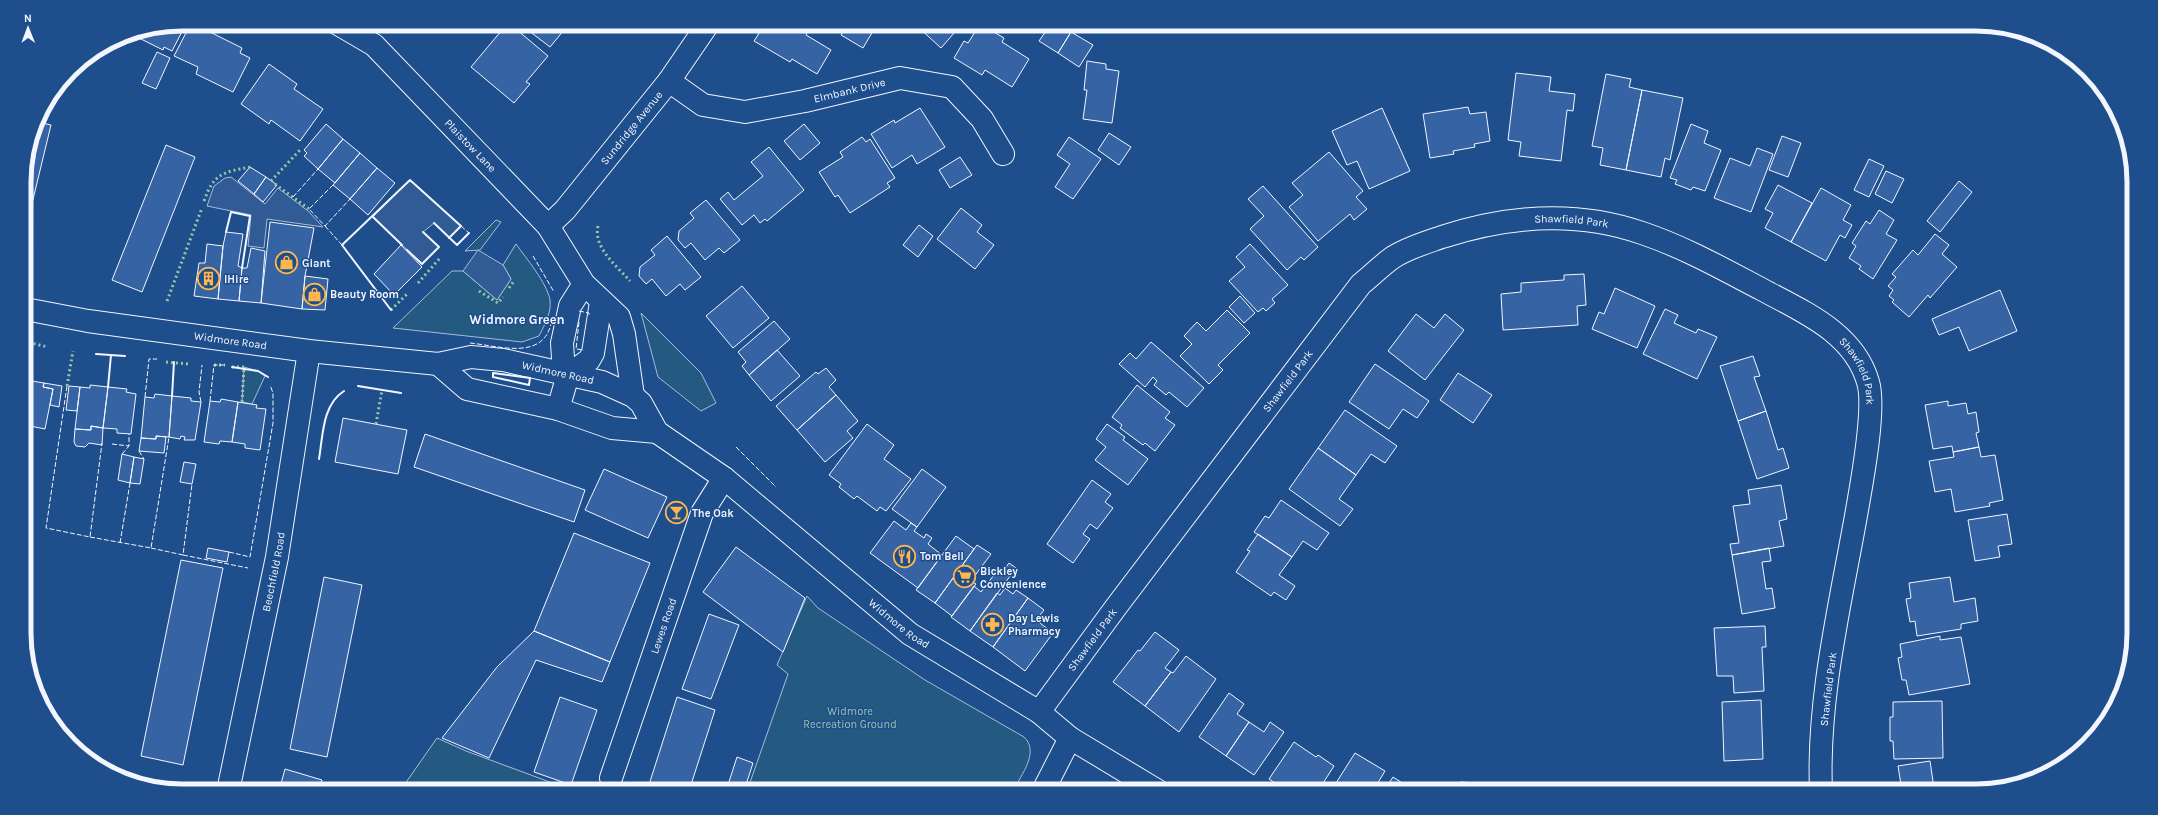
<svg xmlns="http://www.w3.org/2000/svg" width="2158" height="815" viewBox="0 0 2158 815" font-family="Karla,sans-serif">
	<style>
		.green { fill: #245a82; stroke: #a8bbd7 }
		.parking { fill: #305b95; stroke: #a8bbd7 }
		.building { fill: #3563a3; stroke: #f2f6ff }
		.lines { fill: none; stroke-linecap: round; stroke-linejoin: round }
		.minor-casing { stroke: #f2f6ff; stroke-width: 24 }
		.tertiary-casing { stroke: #f2f6ff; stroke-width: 24 }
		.primary-casing { stroke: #f2f6ff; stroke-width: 24 }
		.minor { stroke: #1f4e8c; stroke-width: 22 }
		.tertiary { stroke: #1f4e8c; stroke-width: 22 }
		.primary { stroke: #1f4e8c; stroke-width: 22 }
		.hedge { stroke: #97c8a6; stroke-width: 3; stroke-dasharray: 2 3; stroke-linecap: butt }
		.fence { stroke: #f2f6ff; stroke-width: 1; stroke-dasharray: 5 2; stroke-linecap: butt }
		.wall { stroke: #f2f6ff; stroke-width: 2 }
		.labels { text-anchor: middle; stroke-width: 3; stroke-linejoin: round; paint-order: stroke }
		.street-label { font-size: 11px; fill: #f2f6ff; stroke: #1f4e8c }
		.poi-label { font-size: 11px; font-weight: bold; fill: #f2f6ff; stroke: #1f4e8c; text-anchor: start }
		.park-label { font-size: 11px; fill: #97c8a6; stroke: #1f4e8c }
		.quarter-label { font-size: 13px; font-weight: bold; fill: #f2f6ff; stroke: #1f4e8c }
		.rim { fill: none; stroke: #f2f6ff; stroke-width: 5 }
	</style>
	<rect width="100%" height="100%" fill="#1f4e8c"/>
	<!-- green -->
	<path class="green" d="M496,220L501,222L480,250L465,251Z
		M516,244C526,258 547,283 550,300C552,312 544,326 539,336L522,342L393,328L452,271H463L497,300L511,279L503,265Z
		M641,313L701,373L716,403L701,411L658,377Z
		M244,367L258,371L265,376L252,404L242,402Z
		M807,596L818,608L925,680L1024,737C1040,752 1021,775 1013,791H747L788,674L777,665Z
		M437,738L466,751L574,791H400Z"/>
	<!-- parking -->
	<path class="parking" d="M231,177L265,204L278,188L308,211L323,227L267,219L264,248L248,246L251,215L207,206L214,186L225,178Z
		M410,180L461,226L449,238L434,223L423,232L439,247L422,264L373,217Z
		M478,250L503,265L511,279L497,300L463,271Z"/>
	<!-- building -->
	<path class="building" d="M186,24L172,51L164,47L163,50L131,34Z
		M507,24H510L548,56L526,82L530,84L514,103L471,67Z
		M520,24H569L550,47Z
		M765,24H800L809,30L806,35L831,50L817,74L792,59L790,62L754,41Z
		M847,24H872L876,26L863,48L841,35Z
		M921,24H962L941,48L918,27Z
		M980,24L1004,38L1002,42L1029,59L1012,87L985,70L982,75L954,58L964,41L968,43Z
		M1051,24H1059L1071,32L1058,53L1039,41Z
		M190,25L205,32L206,30L242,48L240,53L250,58L233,92L196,74L198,67L174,56Z
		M1071,32L1093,45L1079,67L1058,53Z
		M157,52L170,58L156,89L142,83Z
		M1087,61L1106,64V69L1119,71L1112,123L1083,119L1087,90H1084Z
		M269,64L297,84L294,89L323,109L300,141L271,120L269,124L241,104Z
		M1516,73L1551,77L1549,91L1575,94L1573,111L1567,110L1561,161L1519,156L1521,142L1508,140Z
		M1606,74L1631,79L1629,87L1642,90L1626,170L1600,165L1603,148L1592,146Z
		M1642,90L1683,98L1670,160L1665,158L1661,177L1626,170Z
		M1468,107L1470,114L1486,112L1490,141L1474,144L1475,147L1453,151L1454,154L1430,158L1423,114Z
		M920,108L945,147L917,164L912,155L892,168L871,134L894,120L895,123Z
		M1382,108L1410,171L1369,189L1357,161L1347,165L1332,131Z
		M38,122L51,125L29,216L25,215L24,171Z
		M326,124L343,139L318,169L304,156L307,153L304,150Z
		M804,124L820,143L800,160L784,141Z
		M1691,124L1708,131L1704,143L1721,150L1705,191L1693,187L1691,190L1675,184L1677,180L1670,178Z
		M1109,133L1131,147L1119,165L1098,150Z
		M1782,136L1801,143L1788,177L1769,170Z
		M862,137L866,142L870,139L895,178L887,183L890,187L850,213L838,195L835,197L819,172L843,157L840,152Z
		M1069,137L1101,159L1073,199L1055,187L1070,164L1057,155Z
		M343,139L360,153L335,183L318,169Z
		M166,145L195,157L142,292L112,280Z
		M769,147L804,190L767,221L765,219L760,223L754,215L742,225L720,199L728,192L734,200L763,176L751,162Z
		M1757,148L1773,154L1751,212L1714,198L1730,158L1750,166Z
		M1329,152L1363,191L1356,197L1367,209L1354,220L1350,214L1318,241L1289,207L1303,195L1292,183Z
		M360,153L377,168L350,199L333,185Z
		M960,157L972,175L950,188L939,170Z
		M1869,159L1884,166L1869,197L1854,190Z
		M250,167L266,177L254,194L238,181Z
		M377,168L395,183L368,215L350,199Z
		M1886,171L1904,179L1892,203L1875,194Z
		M266,177L277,185L263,202L254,194Z
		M1959,181L1972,192L1940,232L1927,221Z
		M1778,185L1812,203L1791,242L1765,228L1773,213L1765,209Z
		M1263,186L1318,247L1304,260L1301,257L1287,270L1250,229L1264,216L1248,199Z
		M1821,188L1851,205L1843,220L1852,225L1845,238L1840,235L1826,261L1791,242Z
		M706,200L740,240L724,253L719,248L705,260L691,243L685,248L678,240L679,231L694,218L690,213Z
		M961,208L982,225L977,232L994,245L975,269L937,239Z
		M1879,210L1894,220L1886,234L1897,240L1873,279L1859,269L1861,266L1849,258L1856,246L1852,243L1866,221L1870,224Z
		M270,222L314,228L305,276L302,309L261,303Z
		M919,225L933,236L918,257L903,245Z
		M226,232L243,234L238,266L242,268L239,301L218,299L223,246Z
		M1935,234L1949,245L1942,254L1957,267L1930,298L1928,295L1909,317L1892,302L1894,300L1889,296L1893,290L1888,286L1896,277L1892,274L1913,250L1918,255Z
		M667,236L701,277L685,290L680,284L666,296L652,279L646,284L639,276L640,267L655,255L651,250Z
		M207,244L223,246L218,299L194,296L199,263H205Z
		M1250,244L1288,285L1272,299L1275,303L1266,311L1263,308L1258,312L1229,281L1245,267L1236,257Z
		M401,245L422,267L394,295L374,274Z
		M251,248L265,251L261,303L239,301L242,268H247Z
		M1584,274L1586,305L1577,306L1578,325L1503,330L1501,294L1521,292V283L1564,280V275Z
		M305,276L328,279L325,310L302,309Z
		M742,286L769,318L733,348L706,316Z
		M1615,288L1655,306L1637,348L1592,329L1599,312L1604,314Z
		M2000,290L2017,331L1969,351L1959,327L1939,335L1932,319Z
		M1240,296L1255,313L1244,323L1229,307Z
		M1665,309L1678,315L1674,323L1696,333L1698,329L1717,337L1697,379L1643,354Z
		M1227,310L1250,333L1218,365L1223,370L1209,384L1180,356L1192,344L1184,336L1197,322L1206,331Z
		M1416,314L1434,328L1445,314L1464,330L1425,380L1388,351Z
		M774,321L790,339L749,375L742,366L746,362L738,352Z
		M1151,342L1204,388L1187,407L1169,392L1166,395L1154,385L1157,381L1153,377L1145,387L1119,364L1130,353L1136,359Z
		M777,350L800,376L771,401L749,375Z
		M1753,356L1760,376L1754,377L1766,411L1738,421L1720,366Z
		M1375,364L1429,401L1417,418L1403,409L1389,429L1349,402Z
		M826,368L836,380L829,387L836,395L797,430L776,406L816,372L818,374Z
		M1458,373L1492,395L1473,423L1440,400Z
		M26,380L44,383L43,387L53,389L45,429L30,426L31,423L26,422Z
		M44,383L62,386L59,407L50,405L53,389L43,387Z
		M90,385L108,387L103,428L91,426V430L75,429L80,387L90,388Z
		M1137,385L1170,412L1165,418L1175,425L1155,451L1145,443L1143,445L1120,428L1122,425L1112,417Z
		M69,386L80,387L77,411L66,410Z
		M108,387L127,389L126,392L136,394L131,434L117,433V429L103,428Z
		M155,394L172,396L169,437L156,436V439L141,438L145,397L154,398Z
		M836,395L858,421L847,431L853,438L825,462L797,430Z
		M172,396L191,398V401L201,402L195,440H184L185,437L181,436L180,439L169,437Z
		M221,399L238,402L232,442L220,441L219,444L204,442L210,401L220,402Z
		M1948,401V406L1966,403L1968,414L1976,412L1979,432L1976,433L1979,447L1953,452L1952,446L1933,449L1925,405Z
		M238,402L257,405L256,408L266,409L260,450L245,448V444L232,442Z
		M1345,410L1397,446L1385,463L1371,454L1356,475L1318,448Z
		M1766,411L1778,450L1783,448L1789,468L1757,479L1738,421Z
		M343,418L407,430L398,474L335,462Z
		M867,424L894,445L884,459L911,479L886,511L880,507L877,511L857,496L854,499L839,487L841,484L829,475Z
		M1107,424L1125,437L1123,440L1148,459L1128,485L1095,460L1106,447L1096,439Z
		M91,426L103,428L102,445L89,443L85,447L76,446L74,442L75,429L91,430Z
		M425,434L585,490L574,522L414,467Z
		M156,436L166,437L164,453L139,451L141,438L156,439Z
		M1979,447L1981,457L1995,455L2003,500L1989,503L1990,506L1955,512L1951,489L1935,492L1929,461L1954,457L1953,452Z
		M1318,448L1356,475L1339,499L1353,509L1340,526L1289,489Z
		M122,454L134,457L130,483L118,480Z
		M134,457L144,459L140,484L130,483Z
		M184,462L196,464L192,484L180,482Z
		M604,469L667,497L648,538L585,510Z
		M922,469L946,487L917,527L892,509Z
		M1092,480L1111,494L1105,502L1113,508L1097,529L1090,524L1083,534L1090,539L1073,563L1047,544Z
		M1781,485L1787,519L1779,521L1784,546L1732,555L1730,544L1739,543L1733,506L1750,504L1748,490Z
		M1281,500L1329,533L1317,550L1303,541L1292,557L1254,532L1265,516L1269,518Z
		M2007,514L2012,544L1998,546L2000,557L1975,561L1968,520Z
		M894,521L906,530L911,523L917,527L914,531L924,538L926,534L932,538L928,544L942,555L918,588L870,553Z
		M574,533L650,563L610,662L534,631Z
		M1258,534L1292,557L1279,575L1295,586L1286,600L1274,592L1271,596L1236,572L1250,551L1247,550Z
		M956,536L974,549L935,603L916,590Z
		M977,545L991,554L971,581L976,584L952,616L935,603Z
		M736,547L805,598L783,652L703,592Z
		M208,548L229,552L227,562L206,558Z
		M1769,548L1771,561L1762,562L1766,589L1772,588L1775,608L1742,614L1732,555Z
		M181,560L223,568L183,765L141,756Z
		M1009,563L1016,568L970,631L951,617L974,586L981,592L997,571L1001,574Z
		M324,577L362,585L327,757L290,749Z
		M1950,577L1954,602L1975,598L1978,621L1961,624V629L1917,636L1915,621L1910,622L1906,599L1911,598L1909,583Z
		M1005,588L1013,594L1016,590L1028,598L993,647L970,631L997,593L1000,595Z
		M1028,598L1044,610L1036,620L1053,633L1025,671L993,647Z
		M709,614L739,625L711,699L682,689Z
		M1765,626L1766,647H1762L1764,691L1734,693L1733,676H1717L1714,628Z
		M534,631L610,662L602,682L536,660L489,758L442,738L497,667Z
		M1155,632L1179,650L1165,668L1171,672L1145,706L1113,682L1138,650L1140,651Z
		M1940,636V640L1961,637L1970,684L1909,695L1906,680H1902L1898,658L1902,657L1900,644Z
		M1186,656L1216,679L1179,732L1145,706L1171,672L1173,673Z
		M1229,693L1244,704L1237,714L1249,722L1226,756L1199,737Z
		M560,697L597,710L571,785L534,772Z
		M677,697L715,710L689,791H647Z
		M1761,700L1763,759L1724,761L1722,702Z
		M1942,701L1943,758L1894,759L1893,741H1890V717H1893V702Z
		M1249,722L1264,732L1270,722L1284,732L1254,775L1226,756Z
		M1294,742L1316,757L1318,755L1334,766L1318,791H1287L1269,779Z
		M1355,753L1385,771L1373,791H1348L1336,783Z
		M737,757L753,763L744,791H726Z
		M1930,761L1934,788L1902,791L1898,766Z
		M285,769L322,780L319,791H279Z
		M138,777L172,786L171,789L136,783Z
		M1393,777L1415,791H1384Z
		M1460,782L1478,783V787L1497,788V791H1451V785H1459Z"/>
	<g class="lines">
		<defs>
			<g id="minor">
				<path id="s1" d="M669,81L703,105L745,112L805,101L900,78L952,87L982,119L1003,154"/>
				<path id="s2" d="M1039,712L1116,607L1361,284C1371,276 1381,266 1392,258C1407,248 1425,243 1442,237C1507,216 1576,210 1642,233C1684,247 1723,269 1763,290C1804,312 1854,333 1868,382C1876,408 1862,481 1857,510C1841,602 1817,697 1821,791"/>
				<path id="s3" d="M611,778L702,513L724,478"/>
				<path id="s4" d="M228,791L277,557L309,351"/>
			</g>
			<g id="tertiary">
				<path id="s5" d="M338,24L374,45L548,226L584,284L619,317L624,334L633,396"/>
				<path id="s6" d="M548,226L565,210L669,81L708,24"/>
				<path d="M568,375L589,360L593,353L601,302"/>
				<path d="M558,409L568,375L563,358L562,343L570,306L584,284"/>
				<path d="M1043,791L1070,738"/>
			</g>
			<g id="primary">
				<path id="s7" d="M25,309L88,321L309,351L438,364L471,357L503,360L602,382L633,396L641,403L657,432L724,478L910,634L1039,712L1070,738L1158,791"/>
				<path d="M438,364L467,389L558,409L612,428L657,432"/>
			</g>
		</defs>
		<!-- minor casing -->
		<use href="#minor" class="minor-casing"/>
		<!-- tertiary casing -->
		<use href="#tertiary" class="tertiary-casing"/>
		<!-- primary casing -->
		<use href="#primary" class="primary-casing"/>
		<!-- minor -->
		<use href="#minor" class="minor"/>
		<!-- tertiary -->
		<use href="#tertiary" class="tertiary"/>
		<!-- primary -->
		<use href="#primary" class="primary"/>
		<!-- hedge -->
		<path class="hedge" d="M271,181L300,150
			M275,184L309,209
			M204,201C214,173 223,172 251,167
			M598,226C593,248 617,266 630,281
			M418,283L441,257
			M509,288L514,281
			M479,291L498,303L503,297
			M167,301L202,208
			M391,310L407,294
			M166,362L188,364
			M214,365H225
			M232,367H244L242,402
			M26,380L31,343L48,347
			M67,386L73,351
			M376,424L382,390"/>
		<!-- fence -->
		<path class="fence" d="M333,185L309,209L325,226L350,199
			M293,197L318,169
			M325,226L342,245
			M461,226L469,233
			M533,256L554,292
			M579,311L589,313V315
			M579,322L576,349L584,350
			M470,343C500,346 546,362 552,319
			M67,386L46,528L90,537L102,443
			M145,397L149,359H157
			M210,401L214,365H225
			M201,402L199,392L202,365
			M112,444L129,446V434
			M736,447L776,487
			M139,451L144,459
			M122,454L129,446
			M90,537L151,548L169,437
			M120,543L130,483
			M151,548L183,555L192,484
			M229,552L250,557L273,423V393L270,385
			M183,555L248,568"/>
		<!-- wall -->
		<path class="wall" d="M373,217L402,245
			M434,223L457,245L469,233
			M226,232L231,212L250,216L242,268
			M407,250L422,264L439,247L423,232
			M391,310L342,245L410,180L461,226L449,238
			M96,354L125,356
			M232,367L258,371L268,377
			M493,373L530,378L529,385L493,377Z
			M358,386L401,393
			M108,387L111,355
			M172,396L174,362
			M319,459C323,436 322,405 344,391"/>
	</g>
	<!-- icons -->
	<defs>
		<symbol id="shop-ring" viewBox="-11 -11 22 22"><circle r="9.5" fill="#1f4e8c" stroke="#ffb74d" stroke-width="1.5"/><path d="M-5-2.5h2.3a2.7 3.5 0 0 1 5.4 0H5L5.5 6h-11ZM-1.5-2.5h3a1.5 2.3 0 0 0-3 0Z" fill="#ffb74d"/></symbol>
		<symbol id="building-ring" viewBox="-11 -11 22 22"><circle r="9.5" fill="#1f4e8c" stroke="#ffb74d" stroke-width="1.5"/><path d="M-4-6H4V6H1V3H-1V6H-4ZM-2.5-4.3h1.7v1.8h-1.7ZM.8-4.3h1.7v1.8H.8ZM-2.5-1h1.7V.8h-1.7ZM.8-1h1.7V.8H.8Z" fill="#ffb74d"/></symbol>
		<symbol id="bar-ring" viewBox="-11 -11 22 22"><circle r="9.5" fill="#1f4e8c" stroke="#ffb74d" stroke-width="1.5"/><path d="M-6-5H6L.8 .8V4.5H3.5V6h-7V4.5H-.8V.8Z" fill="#ffb74d"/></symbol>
		<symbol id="restaurant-ring" viewBox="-11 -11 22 22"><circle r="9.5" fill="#1f4e8c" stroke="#ffb74d" stroke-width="1.5"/><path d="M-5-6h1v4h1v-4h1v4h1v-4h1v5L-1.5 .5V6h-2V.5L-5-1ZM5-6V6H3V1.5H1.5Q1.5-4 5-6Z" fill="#ffb74d"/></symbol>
		<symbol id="supermarket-ring" viewBox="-11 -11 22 22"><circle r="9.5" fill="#1f4e8c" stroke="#ffb74d" stroke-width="1.5"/><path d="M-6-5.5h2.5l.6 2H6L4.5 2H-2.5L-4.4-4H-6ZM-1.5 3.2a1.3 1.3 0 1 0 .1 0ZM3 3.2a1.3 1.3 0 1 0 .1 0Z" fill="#ffb74d"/></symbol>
		<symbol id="pharmacy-ring" viewBox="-11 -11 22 22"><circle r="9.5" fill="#1f4e8c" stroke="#ffb74d" stroke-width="1.5"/><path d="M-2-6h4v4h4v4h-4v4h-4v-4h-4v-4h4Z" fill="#ffb74d"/></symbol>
	</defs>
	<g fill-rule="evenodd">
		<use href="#shop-ring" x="274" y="250" width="25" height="25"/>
		<use href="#building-ring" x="196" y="266" width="25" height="25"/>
		<use href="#shop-ring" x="302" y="282" width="25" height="25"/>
		<use href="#bar-ring" x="664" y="500" width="25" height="25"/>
		<use href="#restaurant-ring" x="892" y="544" width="25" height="25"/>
		<use href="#supermarket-ring" x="952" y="564" width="25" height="25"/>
		<use href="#pharmacy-ring" x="980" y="612" width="25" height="25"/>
	</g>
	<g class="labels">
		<!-- street labels -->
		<g class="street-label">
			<text dy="4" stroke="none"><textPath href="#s1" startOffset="191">Elmbank Drive</textPath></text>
			<text dy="4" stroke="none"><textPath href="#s6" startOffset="129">Sundridge Avenue</textPath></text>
			<text dy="4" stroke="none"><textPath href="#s5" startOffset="181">Plaistow Lane</textPath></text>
			<text dy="4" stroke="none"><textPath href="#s2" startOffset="762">Shawfield Park</textPath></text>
			<text dy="4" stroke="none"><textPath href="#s7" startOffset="208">Widmore Road</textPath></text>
			<text dy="4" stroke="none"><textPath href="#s7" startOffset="539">Widmore Road</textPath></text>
			<text dy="4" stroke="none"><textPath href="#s2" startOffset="1098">Shawfield Park</textPath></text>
			<text dy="4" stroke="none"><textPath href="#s2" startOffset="414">Shawfield Park</textPath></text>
			<text dy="4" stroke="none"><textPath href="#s4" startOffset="224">Beechfield Road</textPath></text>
			<text dy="4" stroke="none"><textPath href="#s7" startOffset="971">Widmore Road</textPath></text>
			<text dy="4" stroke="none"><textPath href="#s3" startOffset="161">Lewes Road</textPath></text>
			<text dy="4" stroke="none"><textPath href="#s2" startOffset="90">Shawfield Park</textPath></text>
			<text transform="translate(1828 689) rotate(-83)" y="4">Shawfield Park</text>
		</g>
		<!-- poi labels -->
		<g class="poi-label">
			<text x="302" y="267">Giant</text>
			<text x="224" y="283">IHire</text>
			<text x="330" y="298">Beauty Room</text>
			<text x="692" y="517">The Oak</text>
			<text x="920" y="560">Tom Bell</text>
			<text x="980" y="575">Bickley<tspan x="980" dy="13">Convenience</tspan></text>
			<text x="1008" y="622">Day Lewis<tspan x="1008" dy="13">Pharmacy</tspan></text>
		</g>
		<!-- park labels -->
		<g class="park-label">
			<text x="850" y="715">Widmore<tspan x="850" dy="13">Recreation Ground</tspan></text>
		</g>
		<!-- quarter labels -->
		<g class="quarter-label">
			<text x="517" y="324">Widmore Green</text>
		</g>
	</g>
	<!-- crop -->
	<path d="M0 0H2158V815H0ZM182 31H1976A151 151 0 0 1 2127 182V633A151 151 0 0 1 1976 784H182A151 151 0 0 1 31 633V182A151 151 0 0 1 182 31Z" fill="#1f4e8c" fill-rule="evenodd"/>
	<path class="rim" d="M182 31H1976A151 151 0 0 1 2127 182V633A151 151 0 0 1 1976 784H182A151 151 0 0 1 31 633V182A151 151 0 0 1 182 31Z"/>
	<!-- north arrow -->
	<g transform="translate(28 28) rotate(359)" stroke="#1f4e8c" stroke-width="3" paint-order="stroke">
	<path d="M0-3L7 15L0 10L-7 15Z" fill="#f2f6ff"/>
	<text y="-6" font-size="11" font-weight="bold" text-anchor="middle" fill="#f2f6ff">N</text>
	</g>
</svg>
